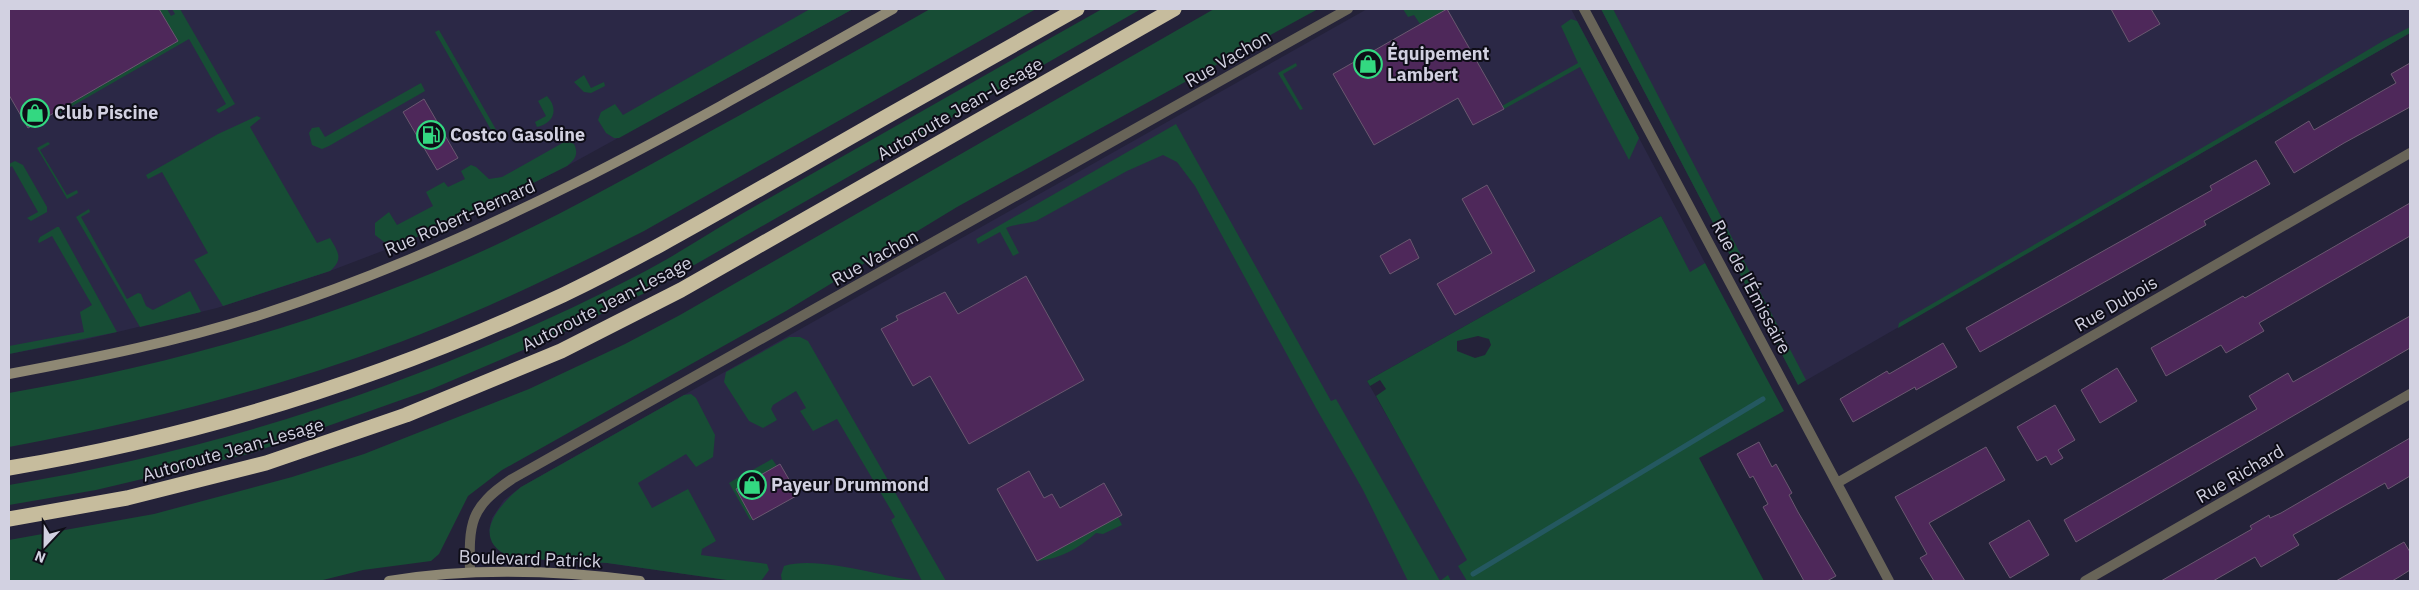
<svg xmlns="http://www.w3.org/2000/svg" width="2419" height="590" viewBox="0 0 2419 590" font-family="'IBM Plex Sans',sans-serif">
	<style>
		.built { fill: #2b2846 }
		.green { fill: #174d35; fill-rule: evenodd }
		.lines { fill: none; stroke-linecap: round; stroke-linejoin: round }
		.stream { stroke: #245860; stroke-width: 5 }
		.building { fill: #4e285a; stroke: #6a5870 }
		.street { stroke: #686458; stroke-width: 10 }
		.secondary { stroke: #8e8874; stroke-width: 10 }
		.highway { stroke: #c6bc9d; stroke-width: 15 }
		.labels { text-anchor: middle; stroke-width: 4; stroke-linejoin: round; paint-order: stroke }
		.poi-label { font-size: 18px; font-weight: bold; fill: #d2d1e1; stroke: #0e0d17; text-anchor: start }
		.street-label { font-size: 18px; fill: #d2d1e1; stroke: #0e0d17 }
	</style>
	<rect width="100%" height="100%" fill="#242239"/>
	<!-- built -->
	<path class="built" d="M9,9H853L567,166L482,209L398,245L330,271L217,308L84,340L9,354Z
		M1367,9H1571L1705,263L1690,273L1661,216L1367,381L1481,581H734L607,563L512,558L502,553L493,544L489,530L492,518L504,500L521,487Z
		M1601,9H2410V33L1798,385Z"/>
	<!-- green -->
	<path class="green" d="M159,9H167L171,16L175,14L172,9H180L235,104L219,113L216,110L226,104L189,39L55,116L53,114L178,41Z
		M810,9H853L619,138H614L606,133L598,120L601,112L615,104L623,115Z
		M930,9H1036L644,231C571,268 497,304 421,334C288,386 149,421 9,447V393C163,366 314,325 458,262C545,224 627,178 709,132C783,91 857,51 930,9Z
		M1102,9H1141L649,291L549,339L432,389L252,453L96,490L9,505V485C226,449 440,377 636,276C681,253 723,224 766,200C878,136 990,72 1102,9Z
		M1214,9H1318L957,207L786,311L502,470L468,496L439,554L431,561L363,570L319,581H9V540L154,514L292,477L364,454L529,389L625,344L680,315Z
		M1403,9H1447L1420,24L1414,15L1408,17Z
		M1601,9H1613L1806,380L1798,385Z
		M1571,19L1577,21L1639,138L1629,160L1580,67L1504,109L1502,106L1578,63L1561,26Z
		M2410,27V33L1898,328L1899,323L2264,112L2383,41Z
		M439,30L502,140L498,142L435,32Z
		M1296,63L1297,66L1283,74L1303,109L1300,110L1278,73Z
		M584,75L591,88L604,82L605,86L591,93L584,92L574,82Z
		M421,83L425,91L329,146L322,149L312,145L309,133L312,128L319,127L325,137Z
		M547,96C559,109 554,123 537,127L535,122L546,116L538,101Z
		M257,116L261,118L250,127L317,243L330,238C338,252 344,259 330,271L223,306L194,260L208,253L162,172L148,179L146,175L218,134Z
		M1176,124L1331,401L1336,399L1440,581L1448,575L1451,581H1408L1363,490L1316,408L1195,186L1177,162L1163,155L1127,171L1036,221C1025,224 1016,224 1006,228L1019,253L1013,256L1000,232L978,244L976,239Z
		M566,141L574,144C579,154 575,160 567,166L482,209L398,245H388L375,235V223L389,212L397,225L433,206L426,192L444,182L448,187L465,179L461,171L471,165L476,167L489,179L502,177Z
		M48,142L50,144L40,150L67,195L77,190L78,193L67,199L37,148Z
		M15,161L23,165L47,207V212L31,221L27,218L38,212L12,166L9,168V164Z
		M89,209L90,212L81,217L127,299L138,293L141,294L146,306L153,310L190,291L201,312L140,327L76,217Z
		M1661,216L1690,272L1705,263L1784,411L1699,458L1764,581H1467L1458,566L1467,560L1376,396L1386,389L1380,380L1370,386L1367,381ZM1478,336L1489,339L1491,345L1485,355L1475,358L1457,351V341Z
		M57,227H59L117,332L9,354V346L84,332L80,312L92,305L52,236L39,243L38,241L40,237Z
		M789,337H800L808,341L946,581H782L781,575L784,566C820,555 883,578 922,581L891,520L895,517L837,419L813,431L800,411L806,408L796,391L773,405L771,409L777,420L763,428L749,421L724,382L726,372Z
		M691,394L696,398L715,435L713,457L696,467L686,454L638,483L652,508L688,489L716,541L702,549L701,555L767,564L769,570L761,581H734L607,563L512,558C469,540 497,506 521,487L684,395Z
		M772,459L777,466L753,480L749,472Z
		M739,477L744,485L736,489L753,519L750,520L729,483Z
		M1118,517L1122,525L1103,534L1096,533C1079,548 1060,559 1037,561Z"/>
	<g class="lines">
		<!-- stream -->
		<path class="stream" d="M1473,574L1763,399"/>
	</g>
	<!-- building -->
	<path class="building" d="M9,9H159L178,41L28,128L9,95Z
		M1447,9L1504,109L1473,125L1458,98L1374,145L1333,74Z
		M2111,9H2151L2160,24L2129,42Z
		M2410,63V107L2344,143L2294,173L2275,142L2309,121L2314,130L2396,83L2391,74Z
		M424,99L458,158L437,170L403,112Z
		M2256,160L2270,184L2204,221L2206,225L1980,352L1966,328L2212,190L2210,186Z
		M1487,185L1535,271L1455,315L1437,284L1492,253L1462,199Z
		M2410,203V236L2259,323L2264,331L2226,353L2221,345L2166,376L2151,348L2243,296L2245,298Z
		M1410,239L1419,258L1390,274L1380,256Z
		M1026,276L1084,380L969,444L930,376L913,386L881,329L898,320L896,316L945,292L958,314Z
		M2410,316V348L2076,542L2064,520L2257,409L2249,396L2288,373L2293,382Z
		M1943,343L1957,367L1916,390L1915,387L1853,422L1840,399L1887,371L1889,374Z
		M2117,368L2137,401L2100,423L2081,390Z
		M2055,405L2075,440L2058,450L2063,458L2051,465L2046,456L2037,461L2017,427Z
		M2410,438V476L2388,489L2385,483L2293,535L2299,545L2261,567L2255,557L2213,581H2161L2252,529L2250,526L2269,515L2270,518L2281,513Z
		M1759,442L1772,467L1776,464L1792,493L1789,495L1798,512L1836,576L1827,581H1804L1763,507L1768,504L1753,476L1750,478L1737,454Z
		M1986,447L2005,480L1929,523L1965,581H1934L1920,558L1927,554L1895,497Z
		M780,464L798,495L753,520L736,489Z
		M1029,471L1044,498L1052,494L1060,508L1104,483L1122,515L1037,561L997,489Z
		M2029,520L2049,555L2010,578L1989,543Z
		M2404,542L2410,552V570L2399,577L2392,581H2336Z"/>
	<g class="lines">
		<!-- street -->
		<path class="street" d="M1584,9L1889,581
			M1837,483L2410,153
			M470,572C469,523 469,508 512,479L1348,9
			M2085,581L2410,394"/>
		<!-- secondary -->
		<path class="secondary" d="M9,374C94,358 180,341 263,314C486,242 690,124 893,9
			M389,581C473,567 556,570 640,581"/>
		<!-- highway -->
		<path class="highway" d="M9,468C200,436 387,377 563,295C644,256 722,210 800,166C892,113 985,61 1077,9
			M9,519L127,498L266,463L406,415L561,351L681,290L1174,9"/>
	</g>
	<!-- icons -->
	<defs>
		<symbol id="shop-ring" viewBox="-11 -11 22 22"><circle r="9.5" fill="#0e0d17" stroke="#33d881" stroke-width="1.5"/><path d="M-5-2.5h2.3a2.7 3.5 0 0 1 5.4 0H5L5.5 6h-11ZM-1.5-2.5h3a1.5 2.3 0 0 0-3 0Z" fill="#33d881"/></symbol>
		<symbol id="fuel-ring" viewBox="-11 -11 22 22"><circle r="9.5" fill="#0e0d17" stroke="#33d881" stroke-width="1.5"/><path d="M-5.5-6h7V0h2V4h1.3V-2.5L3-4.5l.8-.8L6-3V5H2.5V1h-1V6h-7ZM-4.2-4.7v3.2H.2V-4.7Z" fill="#33d881"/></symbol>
	</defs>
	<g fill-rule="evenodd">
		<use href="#shop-ring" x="1352" y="48" width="32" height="32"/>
		<use href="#shop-ring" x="19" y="97" width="32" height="32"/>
		<use href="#fuel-ring" x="415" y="119" width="32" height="32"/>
		<use href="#shop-ring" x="736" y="469" width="32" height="32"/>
	</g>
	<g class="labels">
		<!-- poi labels -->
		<g class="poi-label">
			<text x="1387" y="60">Équipement<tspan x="1387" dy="21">Lambert</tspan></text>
			<text x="54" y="119">Club Piscine</text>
			<text x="450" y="141">Costco Gasoline</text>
			<text x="771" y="491">Payeur Drummond</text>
		</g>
		<!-- street labels -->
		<g class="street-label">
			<text transform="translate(1228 59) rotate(-30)" y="6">Rue Vachon</text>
			<text transform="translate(960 109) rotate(-30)" y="6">Autoroute Jean-Lesage</text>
			<text transform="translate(460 218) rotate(-24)" y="6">Rue Robert-Bernard</text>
			<text transform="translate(875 258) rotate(-29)" y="6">Rue Vachon</text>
			<text transform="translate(1751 287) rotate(62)" y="6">Rue de l'Émissaire</text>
			<text transform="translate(607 304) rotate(-27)" y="6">Autoroute Jean-Lesage</text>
			<text transform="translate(2116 304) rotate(-30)" y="6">Rue Dubois</text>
			<text transform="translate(233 450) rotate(-16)" y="6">Autoroute Jean-Lesage</text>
			<text transform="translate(2240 474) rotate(-30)" y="6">Rue Richard</text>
			<text transform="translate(530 559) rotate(2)" y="6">Boulevard Patrick</text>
		</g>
	</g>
	<!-- border -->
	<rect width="2419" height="590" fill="none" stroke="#d2d1e1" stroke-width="20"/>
	<!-- north arrow -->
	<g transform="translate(45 545) rotate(202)" stroke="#0e0d17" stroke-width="4" paint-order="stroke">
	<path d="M0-4L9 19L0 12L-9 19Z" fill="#d2d1e1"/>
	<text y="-8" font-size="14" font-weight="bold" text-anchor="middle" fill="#d2d1e1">N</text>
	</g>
</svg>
